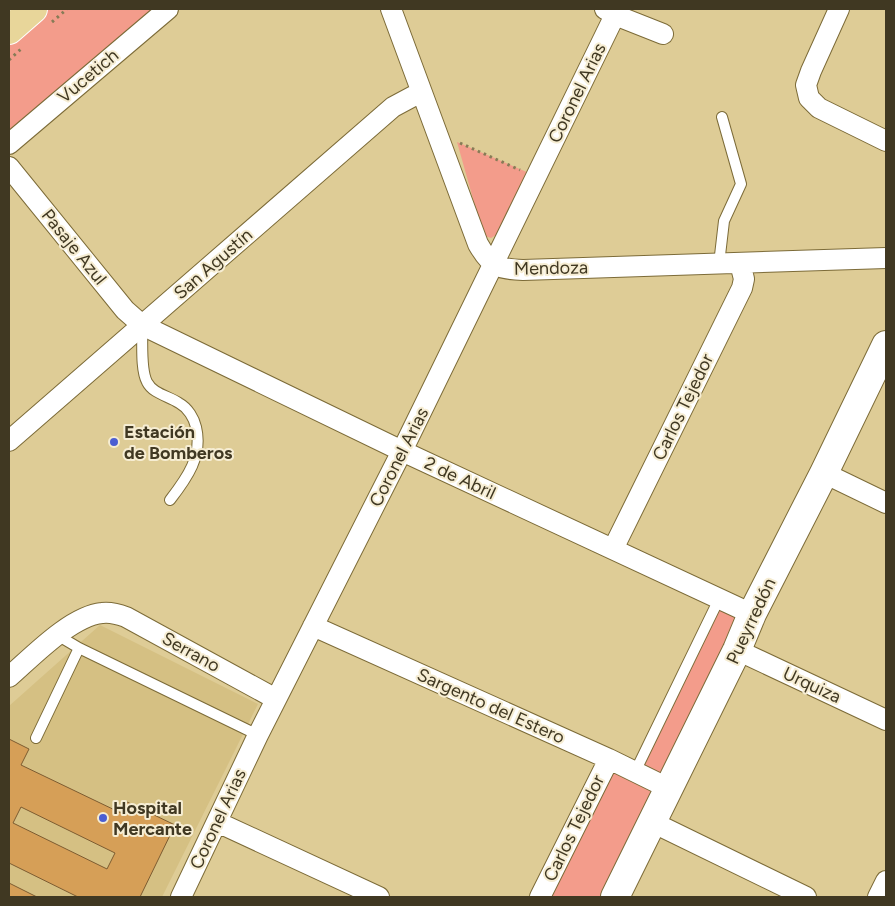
<svg xmlns="http://www.w3.org/2000/svg" width="895" height="906" viewBox="0 0 895 906" font-family="Figtree,sans-serif">
	<style>
		.built { fill: #d5c083 }
		.green { fill: #f39c8b }
		.building { fill: #d69f57; stroke: #7d5c31; fill-rule: evenodd }
		.lines { fill: none; stroke-linecap: round; stroke-linejoin: round }
		.lane-casing { stroke: #7c6b38; stroke-width: 12 }
		.street-casing { stroke: #7c6b38; stroke-width: 22 }
		.secondary-casing { stroke: #7c6b38; stroke-width: 30 }
		.primary-casing { stroke: #fff; stroke-width: 30 }
		.path { stroke: #877b56; stroke-width: 3; stroke-dasharray: 2.5 4; stroke-linecap: butt }
		.lane { stroke: #fff; stroke-width: 10 }
		.street { stroke: #fff; stroke-width: 20 }
		.secondary { stroke: #fff; stroke-width: 28 }
		.primary { stroke: #e8d69a; stroke-width: 28 }
		.poi-dot { fill: #4b5ed2; stroke: #f6edd3; stroke-width: 2 }
		.labels { text-anchor: middle; stroke-width: 4; stroke-linejoin: round; paint-order: stroke }
		.street-label { font-size: 18px; fill: #403822; stroke: #f6edd3 }
		.poi-label { font-size: 18px; font-weight: bold; fill: #403822; stroke: #f6edd3; text-anchor: start }
	</style>
	<rect width="100%" height="100%" fill="#decc96"/>
	<!-- built -->
	<path class="built" d="M100,625L258,704L162,897H9V706Z"/>
	<!-- green -->
	<path class="green" d="M47,9H154L9,134V42Z
		M457,142L529,173L496,235L491,238L485,236L481,227Z
		M719,599L752,614L615,897H540L609,759L635,772Z"/>
	<!-- building -->
	<path class="building" d="M9,739L29,749L21,765L121,813L127,802L175,825L140,897H78L9,863ZM21,807L115,853L107,869L13,823Z
		M9,883L37,897H9Z"/>
	<g class="lines">
		<defs>
			<path id="lane" d="M719,264L724,221L741,184L722,117
				M142,325C143,340 140,369 147,382C153,394 169,396 179,403C188,408 194,418 196,427C203,456 187,478 170,500
				M57,635L79,648
				M36,738L79,648L258,735
				M635,772L719,599"/>
			<path id="street" d="M391,9L478,244C491,267 498,269 523,270L886,258
				M605,9L615,15L663,34
				M839,9L811,71L806,85L809,98L819,108L886,141
				M9,144L168,9
				M9,167L125,310L142,325L402,451L752,614
				M9,441L393,107L421,92
				M824,473L886,503
				M613,549L742,288L744,279L740,263
				M313,626L609,759L668,788
				M737,650L886,720
				M9,677C32,657 71,616 102,613C110,612 118,614 126,617L276,699
				M217,822L379,897
				M652,822L806,897
				M181,897L258,735L402,451L615,15
				M540,897L609,759
				M878,897L886,881"/>
			<path id="secondary" d="M615,897L737,650L752,614L824,473L886,345"/>
			<path id="primary" d="M9,30L33,9"/>
		</defs>
		<!-- lane casing -->
		<use href="#lane" class="lane-casing"/>
		<!-- street casing -->
		<use href="#street" class="street-casing"/>
		<!-- secondary casing -->
		<use href="#secondary" class="secondary-casing"/>
		<!-- primary casing -->
		<use href="#primary" class="primary-casing"/>
		<!-- path -->
		<path class="path" d="M52,22L67,9
			M9,60L21,49
			M460,143L520,170"/>
		<!-- lane -->
		<use href="#lane" class="lane"/>
		<!-- street -->
		<use href="#street" class="street"/>
		<!-- secondary -->
		<use href="#secondary" class="secondary"/>
		<!-- primary -->
		<use href="#primary" class="primary"/>
	</g>
	<!-- markers -->
	<g class="poi-dot">
		<circle cx="114" cy="442" r="5"/>
		<circle cx="103" cy="818" r="5"/>
	</g>
	<g class="labels">
		<!-- street labels -->
		<g class="street-label">
			<text transform="translate(88 76) rotate(-40)" y="6">Vucetich</text>
			<text transform="translate(577 93) rotate(-64)" y="6">Coronel Arias</text>
			<text transform="translate(74 247) rotate(51)" y="6">Pasaje Azul</text>
			<text transform="translate(213 264) rotate(-41)" y="6">San Agustín</text>
			<text transform="translate(551 268) rotate(-1)" y="6">Mendoza</text>
			<text transform="translate(683 407) rotate(-64)" y="6">Carlos Tejedor</text>
			<text transform="translate(399 457) rotate(-63)" y="6">Coronel Arias</text>
			<text transform="translate(460 478) rotate(25)" y="6">2 de Abril</text>
			<text transform="translate(751 621) rotate(-65)" y="6">Pueyrredón</text>
			<text transform="translate(191 652) rotate(29)" y="6">Serrano</text>
			<text transform="translate(812 685) rotate(25)" y="6">Urquiza</text>
			<text transform="translate(491 706) rotate(24)" y="6">Sargento del Estero</text>
			<text transform="translate(218 819) rotate(-65)" y="6">Coronel Arias</text>
			<text transform="translate(574 828) rotate(-64)" y="6">Carlos Tejedor</text>
		</g>
		<!-- poi labels -->
		<g class="poi-label">
			<text x="124" y="438">Estación<tspan x="124" dy="21">de Bomberos</tspan></text>
			<text x="113" y="814">Hospital<tspan x="113" dy="21">Mercante</tspan></text>
		</g>
	</g>
	<!-- border -->
	<rect width="895" height="906" fill="none" stroke="#403822" stroke-width="20"/>
</svg>
